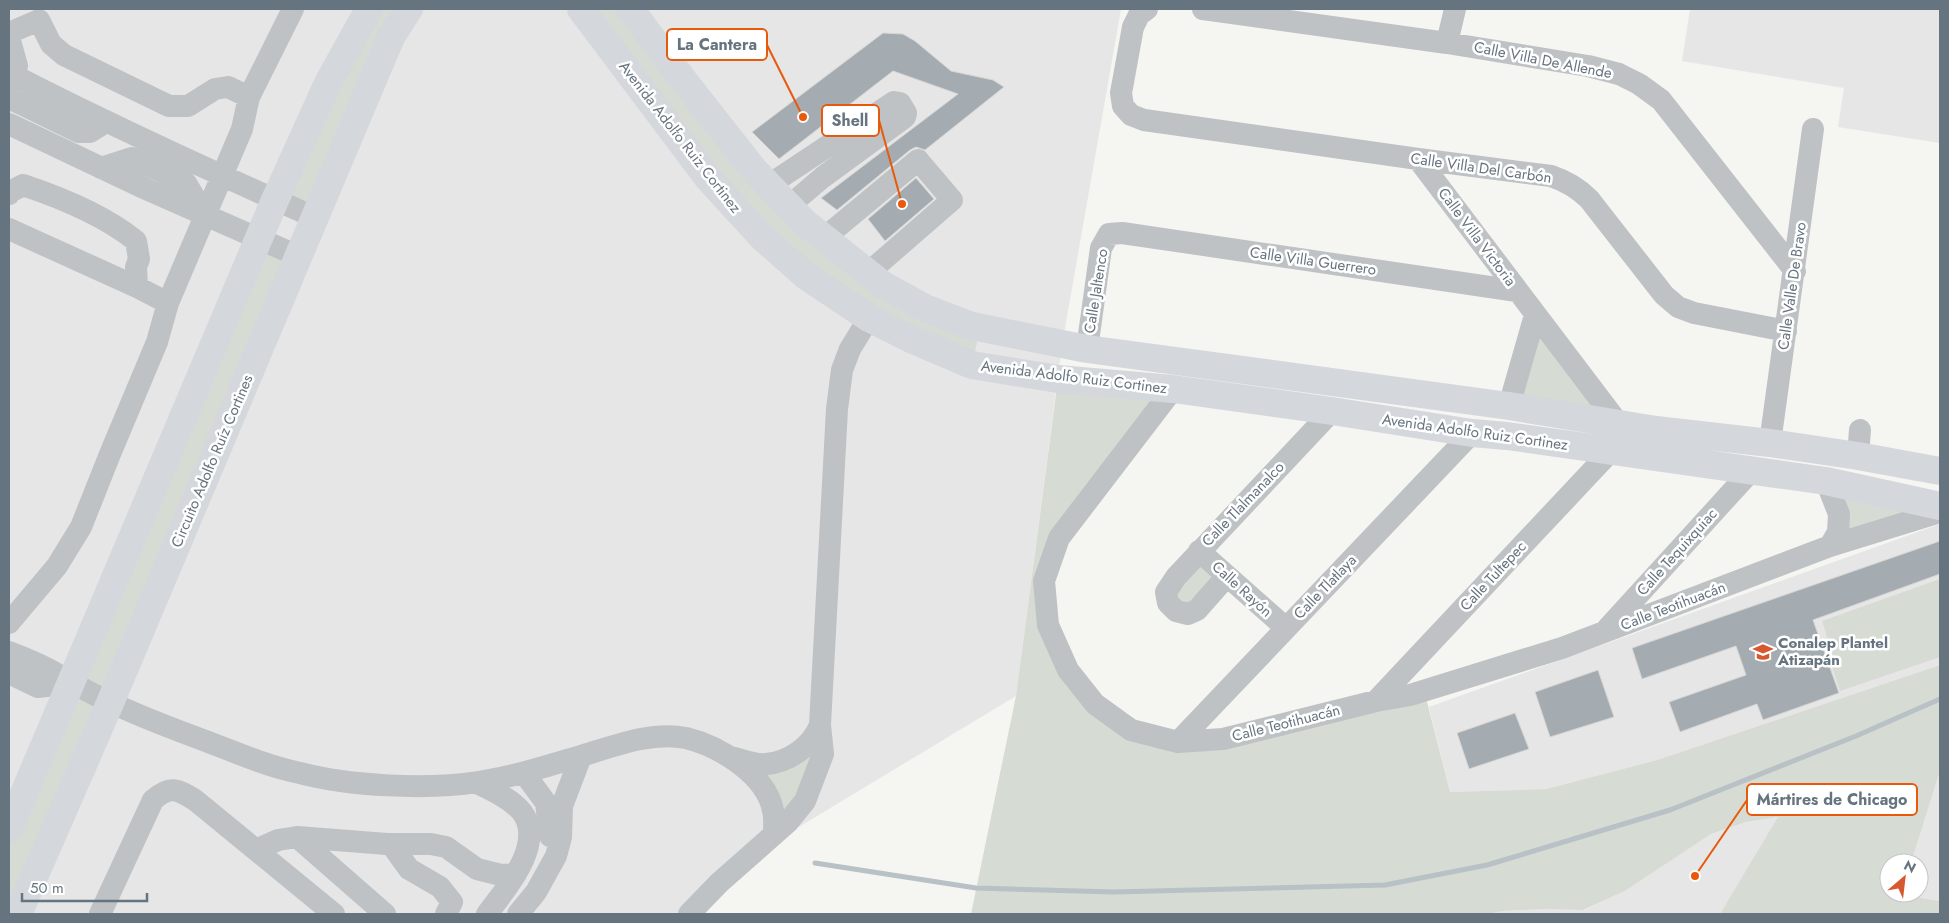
<svg xmlns="http://www.w3.org/2000/svg" width="1949" height="923" viewBox="0 0 1949 923" font-family="Jost,sans-serif">
	<style>
		.built { fill: #e5e6e5 }
		.green { fill: #d6dbd3 }
		.lines { fill: none; stroke-linecap: round; stroke-linejoin: round }
		.stream { stroke: #b7c1c6; stroke-width: 5 }
		.building { fill: #a5acb1; stroke: #d6d6d4 }
		.minor { stroke: #bec2c5; stroke-width: 22 }
		.major { stroke: #d4d8dc; stroke-width: 28 }
		.labels { text-anchor: middle; stroke-width: 5; stroke-linejoin: round; paint-order: stroke }
		.street-label { font-size: 15px; fill: #667480; stroke: #fff }
		.poi-label { font-size: 15px; font-weight: bold; fill: #667480; stroke: #fff; text-anchor: start }
		.leader { fill: none; stroke: #e8590c; stroke-width: 2 }
		.callout-dot { fill: #e8590c; stroke: #fff; stroke-width: 2 }
		.callout { fill: #fff; stroke: #e8590c; stroke-width: 2 }
		.callout-label { font-size: 16px; text-anchor: middle; font-weight: bold; fill: #667480 }
	</style>
	<rect width="100%" height="100%" fill="#f5f5f1"/>
	<!-- built -->
	<path class="built" d="M9,9H1121L1062,345L1016,696L744,860L689,914H9Z
		M1690,9H1940V143L1838,127L1844,88L1682,61Z
		M1940,524V665L1657,760L1546,789L1450,792L1429,707Z
		M1940,771V901L1901,895L1902,893H1919V863H1911Z
		M1779,817L1720,914H1489L1502,911L1547,909L1584,910L1625,891L1711,834L1746,822Z"/>
	<!-- green -->
	<path class="green" d="M369,9H421L314,217L275,200Z
		M576,9H630L804,222L980,328L972,365L806,276Z
		M259,239L298,256L9,914V829Z
		M1535,315L1618,423L1509,406Z
		M1058,379L1173,389L1059,538L1048,625L1095,704L1178,742L1424,690L1450,792L1546,789L1657,760L1940,665V771L1911,863H1889V893H1902V895L1940,901V914H1720L1778,817L1746,822L1711,834L1625,891L1583,910L1547,909L1502,911L1489,914H971L1016,696Z
		M1833,497L1940,505L1830,546Z
		M1199,551L1227,576L1176,611V577Z
		M1940,579V657L1840,691L1824,642L1828,640L1822,621Z
		M823,754L788,822L742,760Z"/>
	<g class="lines">
		<!-- stream -->
		<path class="stream" d="M815,863L976,888L1114,892L1385,885L1487,865L1670,810L1856,736L1940,699"/>
	</g>
	<!-- building -->
	<path class="building" d="M883,33L903,34L915,41L951,71L993,80L1004,87L925,150L916,147L910,150L837,210L821,198L958,94L893,71L779,159L752,132Z
		M916,178L934,199L885,241L868,219Z
		M1940,541V574L1813,620L1839,693L1763,720L1757,704L1680,732L1669,702L1746,675L1736,646L1642,679L1632,648Z
		M1598,670L1614,717L1550,737L1535,692Z
		M1515,713L1529,749L1469,769L1457,733Z"/>
	<g class="lines">
		<!-- minor -->
		<path class="minor" d="M1147,9L1139,15L1133,27L1121,93L1123,106L1131,115L1144,120L1418,159L1551,176C1566,181 1577,187 1589,199L1664,295L1678,307L1694,313L1786,331
			M1203,9L1447,43L1588,66L1619,74L1639,84L1661,100L1795,271
			M9,33L39,20L51,44L64,55L169,106H188L215,89L228,87L249,97
			M9,37L17,66L9,84
			M1447,43L1455,9
			M13,75C112,126 213,172 314,217
			M9,98L79,132H90L106,122
			M9,124L146,189L298,256
			M1418,159L1618,423
			M101,168L132,158L186,183L205,215
			M769,185L894,102L900,103L906,113L905,117L823,177L789,206
			M9,194L10,192L23,185C62,198 104,215 136,241L139,259L136,267L137,287L168,303
			M9,229L137,287
			M824,238L918,160L952,200L868,273
			M1087,349L1101,248L1109,234L1122,233L1517,291
			M1173,389L1059,538L1044,581L1048,625L1068,670L1095,704L1131,730L1178,742L1223,739L1376,701L1410,695L1562,648L1830,546L1940,512
			M1509,406L1535,315
			M1770,443L1813,129
			M1858,456L1860,430
			M1826,481L1839,514L1838,532L1830,546
			M1199,551L1286,628
			M1227,576L1197,610L1188,614L1176,611L1168,603L1166,592L1176,577L1332,411
			M9,623L57,566L81,527L110,454L157,342L168,303L242,129L249,97L293,9
			M1607,629L1751,471
			M9,652C22,657 35,662 48,669C68,680 87,692 108,701C138,716 171,728 203,740C235,752 266,766 300,773C350,786 426,790 478,782C513,777 547,766 581,756C614,746 651,731 686,738C719,746 767,775 773,811C775,818 774,826 774,833
			M9,673L38,687L71,683
			M1376,701L1610,452
			M1178,742L1472,433
			M735,758C745,761 756,765 766,764C789,762 812,746 820,725
			M524,773L546,803L550,836
			M477,783C492,790 511,799 522,812C546,844 505,890 487,914
			M297,837L385,914
			M391,844L409,869L440,887L452,902L446,914
			M256,850L278,840L297,837L387,844H431L446,847L477,869L501,875L516,874
			M100,914L153,800C170,785 177,789 195,800L334,914
			M518,914L536,892L556,856L561,837L562,806L581,756
			M689,914L719,883L788,822L805,801L823,754L820,725L837,409L842,370L850,349L869,318"/>
		<!-- major -->
		<path class="major" d="M581,9L708,178L763,238L806,276L869,318L911,339L972,365L1058,379L1173,389L1332,411L1472,433L1507,436L1826,481L1940,506
			M630,9L684,81L754,170L804,222L883,285L925,308L951,318L972,326L1087,349L1509,406L1656,430L1770,443L1858,456L1940,471
			M9,829L275,200L328,83L369,9
			M18,914L110,703L391,37L409,9"/>
	</g>
	<!-- icons -->
	<defs>
		<symbol id="school-bare" viewBox="-9 -9 18 18"><path d="M0-5L7-2L0 1L-7-2ZM-4 1L0 2.5L4 1V4Q0 6-4 4Z" fill="#d65830" stroke="#fff" stroke-width="2.5" paint-order="stroke"/></symbol>
	</defs>
	<g fill-rule="evenodd">
		<use href="#school-bare" x="1749" y="638" width="28" height="28"/>
	</g>
	<g class="labels">
		<!-- street labels -->
		<g class="street-label">
			<text transform="translate(1543 60) rotate(11)" y="5">Calle Villa De Allende</text>
			<text transform="translate(680 137) rotate(52)" y="5">Avenida Adolfo Ruiz Cortinez</text>
			<text transform="translate(1481 168) rotate(8)" y="5">Calle Villa Del Carbón</text>
			<text transform="translate(1477 237) rotate(53)" y="5">Calle Villa Victoria</text>
			<text transform="translate(1313 261) rotate(8)" y="5">Calle Villa Guerrero</text>
			<text transform="translate(1792 286) rotate(-82)" y="5">Calle Valle De Bravo</text>
			<text transform="translate(1096 291) rotate(-81)" y="5">Calle Jaltenco</text>
			<text transform="translate(1074 377) rotate(7)" y="5">Avenida Adolfo Ruiz Cortinez</text>
			<text transform="translate(1475 432) rotate(8)" y="5">Avenida Adolfo Ruiz Cortinez</text>
			<text transform="translate(212 461) rotate(-67)" y="5">Circuito Adolfo Ruíz Cortines</text>
			<text transform="translate(1243 504) rotate(-46)" y="5">Calle Tlalmanalco</text>
			<text transform="translate(1677 552) rotate(-48)" y="5">Calle Tequixquiac</text>
			<text transform="translate(1493 576) rotate(-47)" y="5">Calle Tultepec</text>
			<text transform="translate(1325 587) rotate(-46)" y="5">Calle Tlatlaya</text>
			<text transform="translate(1242 589) rotate(42)" y="5">Calle Rayón</text>
			<text transform="translate(1673 606) rotate(-21)" y="5">Calle Teotihuacán</text>
			<text transform="translate(1286 723) rotate(-14)" y="5">Calle Teotihuacán</text>
		</g>
		<!-- poi labels -->
		<g class="poi-label">
			<text x="1778" y="648">Conalep Plantel<tspan x="1778" dy="17">Atizapán</tspan></text>
		</g>
	</g>
	<!-- callouts -->
	<path class="leader" d="M803 117L767 45M902 204L879 120M1695 876L1747 800"/>
	<g class="callout-dot">
		<circle cx="803" cy="117" r="5"/>
		<circle cx="902" cy="204" r="5"/>
		<circle cx="1695" cy="876" r="5"/>
	</g>
	<g class="callout">
		<rect x="667" y="29" width="100" height="31" rx="5"/>
		<rect x="822" y="105" width="57" height="31" rx="5"/>
		<rect x="1747" y="784" width="170" height="31" rx="5"/>
	</g>
	<g class="callout-label">
		<text x="717" y="50">La Cantera</text>
		<text x="850" y="126">Shell</text>
		<text x="1832" y="805">Mártires de Chicago</text>
	</g>
	<!-- border -->
	<rect width="1949" height="923" fill="none" stroke="#667480" stroke-width="20"/>
	<!-- north arrow -->
	<g transform="translate(1904 878) rotate(28)"><circle r="24" fill="#ffffff" stroke="#c2c7cc"/>
	<path d="M0-4L9 19L0 12L-9 19Z" fill="#d65830"/>
	<text y="-8" font-size="14" font-weight="bold" text-anchor="middle" fill="#667480">N</text>
	</g>
	<!-- scale -->
	<path d="M22 893v8h125v-8" fill="none" stroke="#667480" stroke-width="2.5"/>
	<text x="30" y="893" font-size="15" fill="#667480" stroke="#ffffff" stroke-width="4" paint-order="stroke">50 m</text>
</svg>
